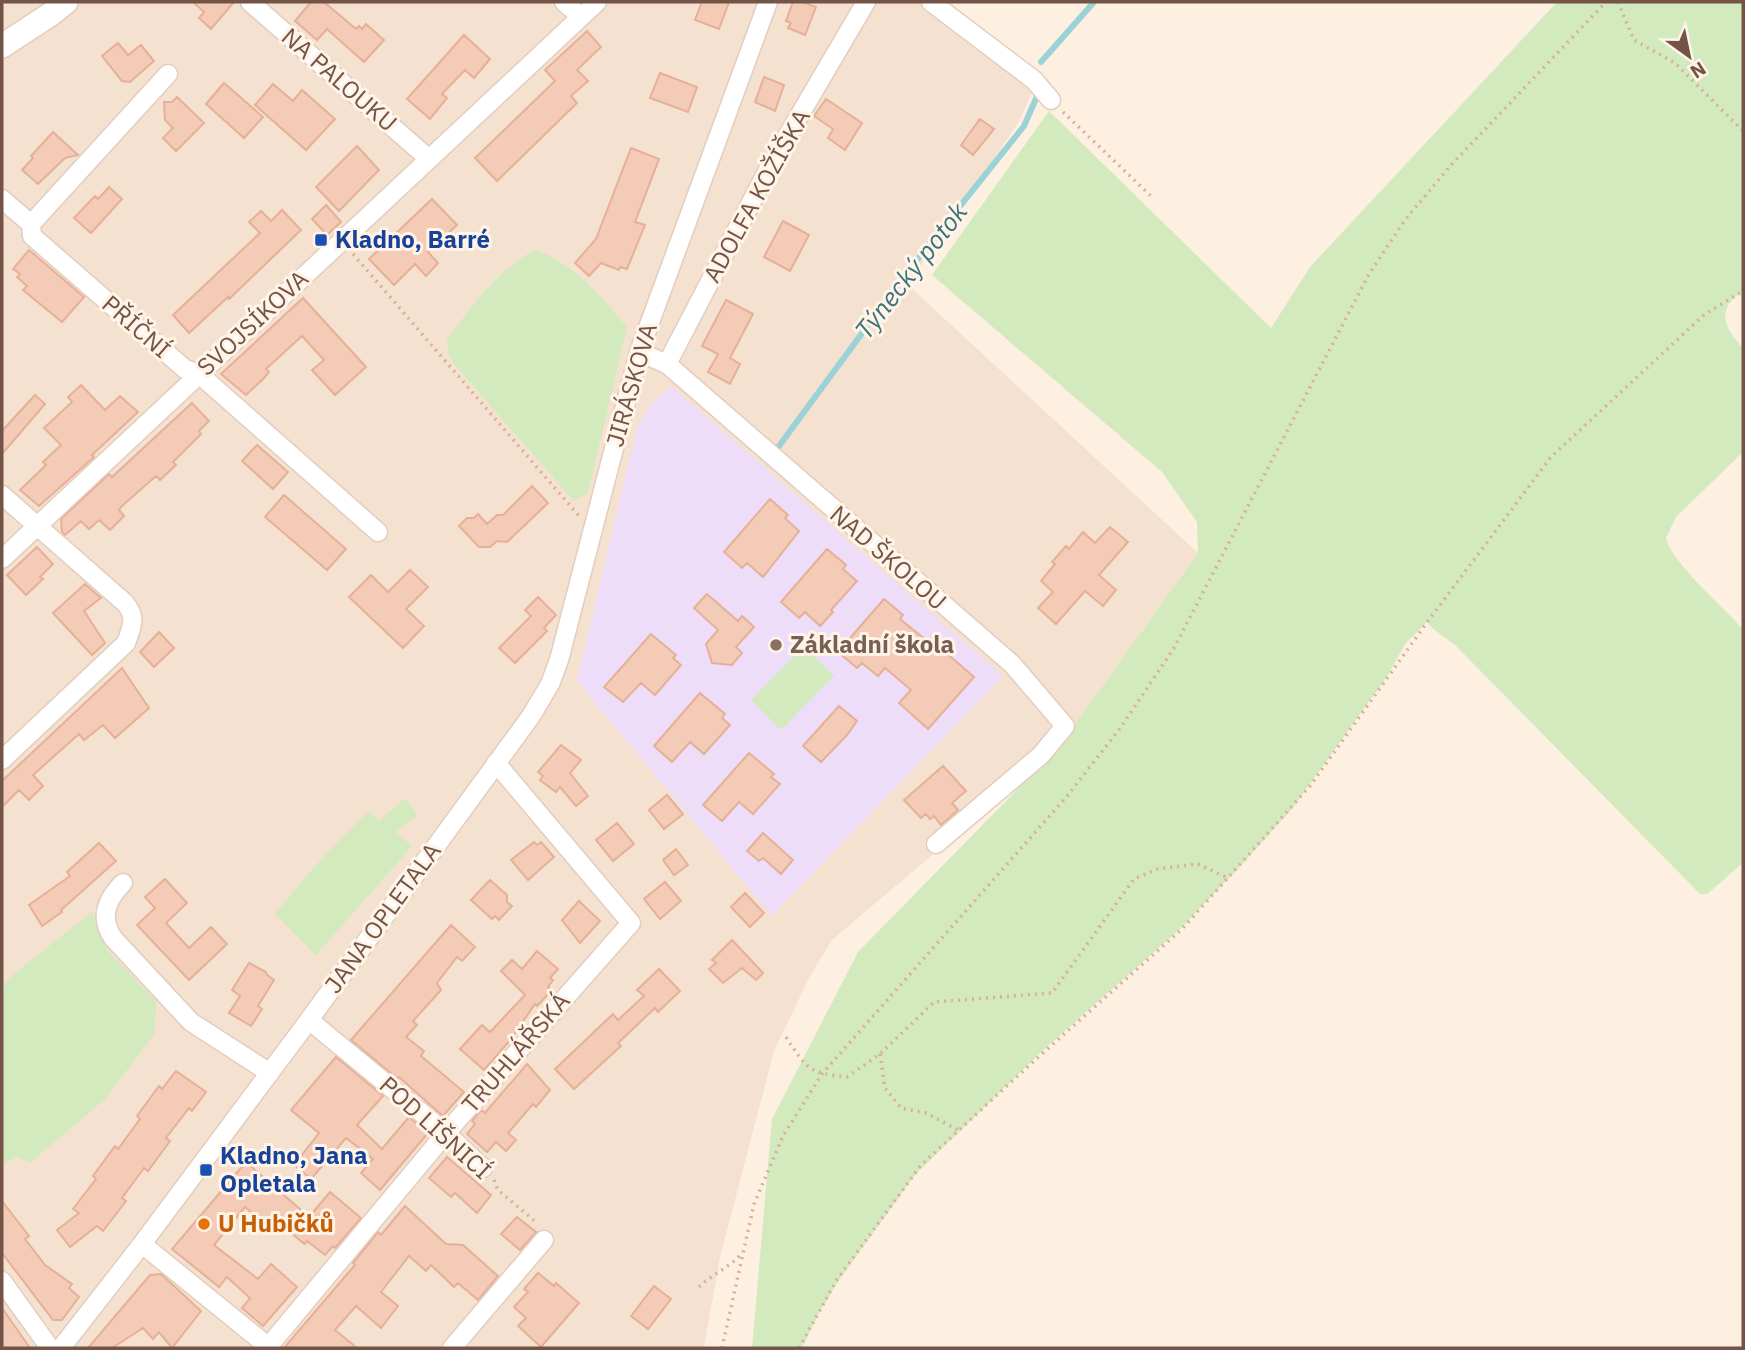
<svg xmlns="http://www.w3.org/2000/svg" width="1745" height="1350" viewBox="0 0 1745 1350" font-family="'IBM Plex Sans',sans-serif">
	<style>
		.residential { fill: #f4e1cf }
		.education { fill: #edddf9 }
		.green { fill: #d3eabf }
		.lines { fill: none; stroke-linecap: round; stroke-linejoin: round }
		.stream { stroke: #9bd2d8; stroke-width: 6 }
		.building { fill: #f3cbb7; stroke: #e6b097; stroke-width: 2 }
		.minor-casing { stroke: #e3cdbf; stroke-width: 21 }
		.tertiary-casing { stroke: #e3cdbf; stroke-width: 26 }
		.path { stroke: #d7af9b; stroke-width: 3.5; stroke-dasharray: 2 5; stroke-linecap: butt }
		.minor { stroke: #fff; stroke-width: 18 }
		.tertiary { stroke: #fff; stroke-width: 23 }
		.transit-dot { fill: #1a4fb4; stroke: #fff4e7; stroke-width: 2.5 }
		.education-dot { fill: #8d6e63; stroke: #fff4e7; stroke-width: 2.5 }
		.food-dot { fill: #e8710a; stroke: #fff4e7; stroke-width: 2.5 }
		.labels { text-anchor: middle; stroke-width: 6; stroke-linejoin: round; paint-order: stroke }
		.street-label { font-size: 24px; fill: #745447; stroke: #fff4e7 }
		.transit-label { font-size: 24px; font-weight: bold; fill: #164399; stroke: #fff4e7; text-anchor: start }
		.education-label { font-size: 24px; font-weight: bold; fill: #785e54; stroke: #fff4e7; text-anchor: start }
		.food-label { font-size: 24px; font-weight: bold; fill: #c56008; stroke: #fff4e7; text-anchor: start }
		.water-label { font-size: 26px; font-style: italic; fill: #3b737a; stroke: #fff4e7 }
	</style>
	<rect width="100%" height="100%" fill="#fdf0e0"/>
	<!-- residential -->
	<path class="residential" d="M2,2H947L1031,67L1033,89L1020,120L908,285L1198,553L1058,748L832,940L809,978L774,1051L720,1257L704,1348H2Z"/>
	<!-- education -->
	<path class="education" d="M671,386L1003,676L772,916L577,681L637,428L650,405Z"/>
	<!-- green -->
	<path class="green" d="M1557,2H1743V291C1716,309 1723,327 1743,348V452L1676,517L1666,538C1671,562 1725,609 1743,629V863L1707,894H1700L1456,646C1447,638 1433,631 1427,622L1406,643L1386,678L1292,809L1236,871L1181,928L1039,1054L915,1175L839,1280L818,1315L802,1348H752L772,1119L858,952L1058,748L1198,553L1197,522L1162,472L932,275L1049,111L1271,328L1310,267Z
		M535,250C573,262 602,298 627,327L588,493L574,501L453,363L448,353L447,340C469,309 501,266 535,250Z
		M804,646L834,676L781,730L751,700Z
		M405,798L418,815L395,832L412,846L316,955L275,914L314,867L369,811L379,821Z
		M92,912L108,951L156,1001L155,1033L105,1099L31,1162L17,1157L2,1165V987L15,973Z"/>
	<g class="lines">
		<!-- stream -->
		<path class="stream" d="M1041,62L1094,2
			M779,446L902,279L1024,126L1038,94"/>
	</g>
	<!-- building -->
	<path class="building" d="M193,2H234L211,29L199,18L204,12Z
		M311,2H324L356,29L359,26L362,29L366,24L384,40L364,62L327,29L317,40L295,21Z
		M702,2H729L719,29L695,20Z
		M793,2H803L816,7L805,35L788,28L791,23L786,21Z
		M587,31L601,47L577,70L588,81L571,96L577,103L497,181L475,158L555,81L545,70Z
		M464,35L490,59L474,78L465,70L442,94L447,98L430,119L407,99Z
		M118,43L128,55L141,45L154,61L130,82L122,81L102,56Z
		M660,73L697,87L688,112L650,98Z
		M764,77L784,85L775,111L755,102Z
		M224,83L263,117L244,138L206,104Z
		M273,84L293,101L302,90L335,119L306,150L255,105Z
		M177,97L204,123L176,151L163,138L173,128L165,120L164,102H172Z
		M826,99L862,123L845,150L828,138L833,129L814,116Z
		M980,119L994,129L973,155L961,145Z
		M53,132L78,155L65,158L38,184L22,170L33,158L31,156Z
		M357,146L379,170L339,211L316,187Z
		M631,148L659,159L635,222L645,225L627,269L620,267L619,270L601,263L589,276L575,263L596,239Z
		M109,187L122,199L91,233L74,218L95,196L98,199Z
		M432,199L457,225L428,252L438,263L426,276L415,264L394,285L369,259Z
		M326,205L341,222L327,235L312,219Z
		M282,210L301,230L229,299L228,297L189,333L173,315L260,233L249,222L261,211L271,221Z
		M783,221L809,235L790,271L764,257Z
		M29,250L84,297L62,322L23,290L27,286L17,277L20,274L13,269Z
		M303,298L366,367L335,395L312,370L324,360L302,336L266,369L269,372L264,378L246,395L221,374Z
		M726,300L753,314L730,358L740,364L730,384L708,372L718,354L702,346Z
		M81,385L105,410L120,396L138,412L92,455L94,457L39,506L20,490L46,465L43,462L61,445L44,428L72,402L68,397Z
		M35,395L45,404L2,454V431Z
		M192,403L209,421L199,431L201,434L173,462L176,465L160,480L156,476L122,506L119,510L124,516L110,530L99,520L89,529L81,521L65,535L62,532L61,519L109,474L112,477Z
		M257,445L288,472L273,489L242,461Z
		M532,486L548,503L507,542L497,541L490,547H479L459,526L467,518H474L478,514L487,524L497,515H503Z
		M284,495L346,549L327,570L265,517Z
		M770,499L788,515L785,518L799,531L763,577L747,563L742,568L724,552Z
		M1110,527L1128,542L1099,575L1116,590L1103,606L1085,591L1056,624L1038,608L1053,592L1041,581L1055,564L1052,562L1066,546L1069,549L1083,532L1095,543Z
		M37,547L53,564L40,577L43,579L26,595L7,575Z
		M827,549L846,565L843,569L857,581L831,610L833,612L820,626L805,612L799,618L781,602Z
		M410,570L428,587L406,609L424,626L403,648L349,597L371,575L388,592Z
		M85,584L101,598L84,611L105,643L92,655L53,613Z
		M707,594L738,621L742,616L754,627L736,647L742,653L732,665L712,663L706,644L718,630L694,608Z
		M538,597L556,615L544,628L547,631L515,663L499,648L531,616L525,610Z
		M884,599L903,615L900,619L926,640L929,638L974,677L928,729L899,703L911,690L885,668L878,676L862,663L857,668L838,652Z
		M159,632L174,648L154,667L140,652Z
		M651,634L676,655L673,658L681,665L655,695L641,683L623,702L604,687Z
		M122,668L149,708L115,738L103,725L84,740L79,734L33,775L43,786L29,800L19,790L2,807V781Z
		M700,693L725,714L722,718L730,725L704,754L690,742L672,762L654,746Z
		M839,706L857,721L847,735L821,762L803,746Z
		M561,745L581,760L570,773L588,796L576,806L560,787L556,792L540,780L543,776L538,772Z
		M749,753L774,774L771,777L780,784L753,814L739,802L722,821L703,805Z
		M943,766L966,791L952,803L958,810L941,825L934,816L930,819L926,814L921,818L904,800Z
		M667,795L683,814L664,829L649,810Z
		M617,823L634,844L613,861L596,840Z
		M763,833L793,860L781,874L763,858L759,861L747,851Z
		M534,842L537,845L541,842L554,857L528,880L511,860Z
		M99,843L116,861L61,910L62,912L42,926L29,905L70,876L67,872Z
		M676,849L688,865L674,875L663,860Z
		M165,879L187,903L166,923L189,948L211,927L227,944L189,980L137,925L155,908L145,897Z
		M490,880L507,895V902L512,906L499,920L495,916L492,919L471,900Z
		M665,882L681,901L660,919L644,899Z
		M745,893L764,913L750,927L731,907Z
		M579,901L600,921L580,943L562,920Z
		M451,925L475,947L462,961L457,957L437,983L441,990L413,1021L417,1025L406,1037L424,1051L421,1056L464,1092L443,1116L399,1077L398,1079L351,1040Z
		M732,940L763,973L756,980L742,968L723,983L709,969L716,963L712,960Z
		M537,951L558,969L550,978L553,980L548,987L552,990L537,1006L535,1004L511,1039L484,1070L460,1049L482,1025L490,1032L525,995L501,971L512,960L522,969Z
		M249,963L266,972L267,975L274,980L258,1006L262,1009L251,1026L229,1013L240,996L232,990Z
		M659,969L680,991L658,1012L655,1008L618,1043L621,1046L574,1089L555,1069L613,1014L618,1020L644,996L637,990Z
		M336,1057L383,1096L357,1125L382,1149L409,1117L428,1133L380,1190L361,1173L373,1159L346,1138L311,1179L294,1165L319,1133L291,1110Z
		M527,1064L550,1090L536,1107L533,1104L508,1133L516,1140L506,1151L496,1142L487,1152L467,1134L475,1124L472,1121L481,1110L485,1113Z
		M176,1071L206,1092L192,1111L189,1108L166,1138L170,1141L148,1171L144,1168L122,1198L126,1201L103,1231L97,1226L70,1247L57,1230L79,1213L73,1209L96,1179L93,1176L115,1146L118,1149L140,1119L137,1116L159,1086L162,1089Z
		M447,1157L491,1195L477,1213L455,1193L451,1197L429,1178Z
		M246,1162L309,1217L330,1192L361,1218L335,1248L333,1246L325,1255L307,1241L305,1244L302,1242L276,1221L270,1228L245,1207L214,1245L258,1279L271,1264L297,1287L263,1326L242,1308L250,1298L227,1277L219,1287L172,1249Z
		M2,1201L29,1236L25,1239L45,1265L72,1284L69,1288L79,1297L62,1320H53L2,1253Z
		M405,1206L446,1244L463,1245L498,1276L478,1300L458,1283L454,1287L431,1265L426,1271L409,1256L381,1292L398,1306L381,1328L356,1306L335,1330L357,1348H284L348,1273L355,1265L353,1263L378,1232L381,1235Z
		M517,1217L536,1232L520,1250L501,1234Z
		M538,1273L554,1286L556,1283L579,1303L541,1347L518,1326L526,1318L514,1307L528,1292L524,1289Z
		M161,1274L201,1311L172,1348L159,1332L153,1339L143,1328L112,1348H88L150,1275Z
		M654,1286L671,1299L648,1329L631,1316Z
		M2,1308L30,1348H2Z"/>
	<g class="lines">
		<defs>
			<path id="minor" d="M250,2L429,159
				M564,2L581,17
				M931,2L1034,80L1051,100
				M2,199L31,224L32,236L185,369L199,374L378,532
				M31,224L168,74
				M639,352L667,364L772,162L866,2
				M667,364L1012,664L1065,726L1041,755L936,844
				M2,495L125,603C137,617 132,627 126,643L2,760
				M2,559L597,2
				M123,883C107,899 99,917 113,938L191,1022L270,1073
				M309,1020L446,1133L483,1168
				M142,1244L270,1348
				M2,1281L50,1348
				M268,1347L446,1133L631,923L496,763
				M61,1348L142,1244L309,1020L531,716L550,684L559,660L639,352L768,2
				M452,1348L544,1240"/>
			<path id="tertiary" d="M2,46L51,14L66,2"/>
		</defs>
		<!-- minor casing -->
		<use href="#minor" class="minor-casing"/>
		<!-- tertiary casing -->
		<use href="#tertiary" class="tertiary-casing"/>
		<!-- path -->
		<path class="path" d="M1618,2L1634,40L1675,63L1743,131
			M1063,112L1153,198
			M353,254L579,516
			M786,1037C807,1069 808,1073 847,1077L880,1054L934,1002L1052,993L1134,879L1157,869L1198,864L1228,878
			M880,1054L885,1088L901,1108L926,1113L958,1130
			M494,1180L498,1190L537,1223
			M699,1287C712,1274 729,1268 741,1254
			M722,1348L754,1204L783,1136L822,1074L1068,795L1121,727L1174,648L1369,274L1405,220L1452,164L1606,2
			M799,1348L836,1281L921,1165L1034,1061L1182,929L1310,786L1428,621L1551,457L1705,314L1743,291"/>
		<!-- minor -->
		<use href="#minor" class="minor"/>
		<!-- tertiary -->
		<use href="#tertiary" class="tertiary"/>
	</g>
	<!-- markers -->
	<g class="transit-dot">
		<rect x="314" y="233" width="14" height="14" rx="3.5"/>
		<rect x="199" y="1163" width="14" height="14" rx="3.5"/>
	</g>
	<circle class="education-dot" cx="776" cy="645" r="7"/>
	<circle class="food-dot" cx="204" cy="1224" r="7"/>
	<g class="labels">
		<!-- street labels -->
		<g class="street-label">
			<text transform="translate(339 80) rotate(41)" y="8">NA PALOUKU</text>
			<text transform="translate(757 196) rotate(-61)" y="8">ADOLFA KOŽÍŠKA</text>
			<text transform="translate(253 323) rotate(-43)" y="8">SVOJSÍKOVA</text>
			<text transform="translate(136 327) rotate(41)" y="8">PŘÍČNÍ</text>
			<text transform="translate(632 385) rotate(-74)" y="8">JIRÁSKOVA</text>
			<text transform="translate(888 558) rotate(41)" y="8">NAD ŠKOLOU</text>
			<text transform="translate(383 918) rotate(-54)" y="8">JANA OPLETALA</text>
			<text transform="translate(516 1053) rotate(-49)" y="8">TRUHLÁŘSKÁ</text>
			<text transform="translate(435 1128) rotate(42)" y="8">POD LÍŠNICÍ</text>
		</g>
		<!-- transit labels -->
		<g class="transit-label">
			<text x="335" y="248">Kladno, Barré</text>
			<text x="220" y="1164">Kladno, Jana<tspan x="220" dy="28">Opletala</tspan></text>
		</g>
		<!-- education labels -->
		<g class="education-label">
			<text x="790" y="653">Základní škola</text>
		</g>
		<!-- food labels -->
		<g class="food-label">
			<text x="218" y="1232">U Hubičků</text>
		</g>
		<!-- water labels -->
		<g class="water-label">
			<text transform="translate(911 271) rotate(-52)" y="9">Týnecký potok</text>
		</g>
	</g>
	<!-- border -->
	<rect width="1745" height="1350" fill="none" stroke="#745447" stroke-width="7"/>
	<!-- north arrow -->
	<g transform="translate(1689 56) rotate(147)" stroke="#fff4e7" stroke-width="5" paint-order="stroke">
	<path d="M0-5L12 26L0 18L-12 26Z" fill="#745447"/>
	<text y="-10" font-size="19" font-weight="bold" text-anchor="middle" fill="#745447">N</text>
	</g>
</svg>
